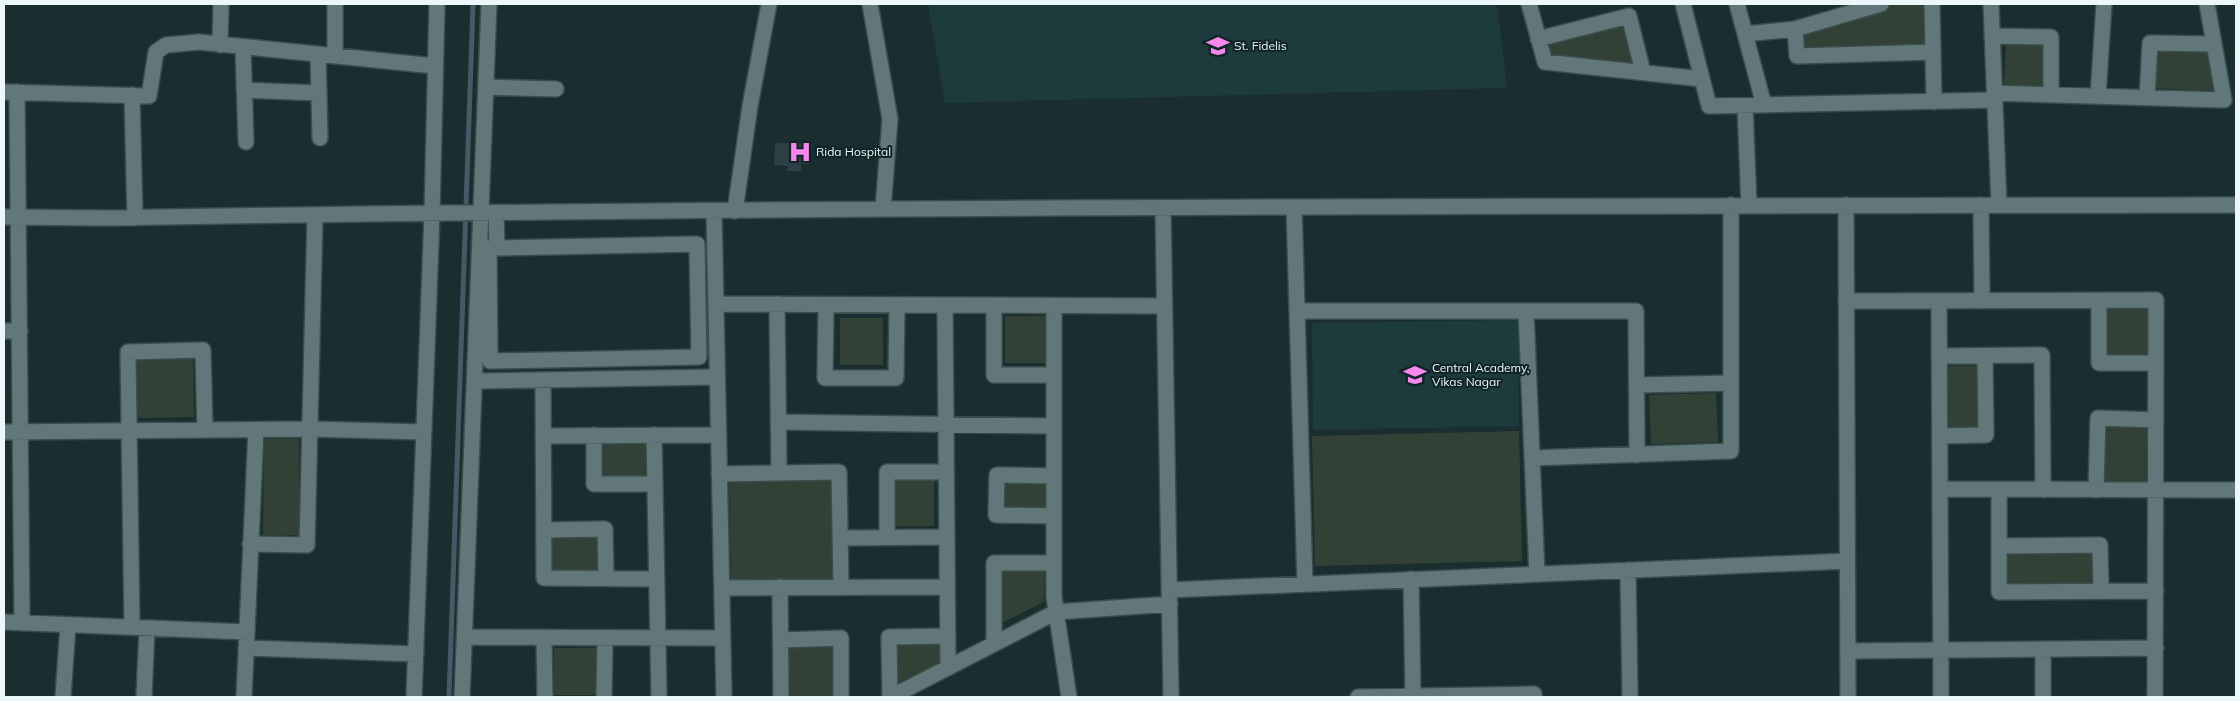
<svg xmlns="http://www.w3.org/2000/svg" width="2240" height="701" viewBox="0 0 2240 701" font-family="Mulish,sans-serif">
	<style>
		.built { fill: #1d3a3d }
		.green { fill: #314135 }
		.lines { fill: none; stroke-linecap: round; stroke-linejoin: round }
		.stream { stroke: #495766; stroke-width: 5 }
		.building { fill: #2e3f46 }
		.minor-casing { stroke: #3b4c4d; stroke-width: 18 }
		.minor { stroke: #627779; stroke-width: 15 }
		.labels { text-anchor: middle; stroke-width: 4; stroke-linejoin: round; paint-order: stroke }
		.poi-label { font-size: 12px; fill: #ebf7f8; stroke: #102426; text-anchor: start }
	</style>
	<rect width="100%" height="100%" fill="#1a2e2f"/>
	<!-- built -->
	<path class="built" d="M928,4H1497L1507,88L945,103Z
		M1518,320L1519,426L1313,430L1312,323Z"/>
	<!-- green -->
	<path class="green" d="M1896,4H1924V44L1804,47L1803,27Z
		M1626,24L1637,67L1552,56L1548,42Z
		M2006,43L2045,45L2043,86L2004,85Z
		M2157,50L2209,52L2215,91L2155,88Z
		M2147,308V355L2104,356V309Z
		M1005,316H1048V363H1005Z
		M840,318H883V365H840Z
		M193,357L194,417L137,418V358Z
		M1946,366H1980L1979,427H1946Z
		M1716,393L1718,442L1651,444L1649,395Z
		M2103,425L2147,426L2146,482H2102Z
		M1519,431L1522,561L1315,566L1312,436Z
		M264,439H299V535H263Z
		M648,441V478L601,479L600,442Z
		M831,477L833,579L731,582L729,480Z
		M891,479H934V526H891Z
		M1003,480H1046V509L1002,508Z
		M597,537V574L549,575V538Z
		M2095,551L2096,585L2007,586V553Z
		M1045,568L1044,602L1002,623V569Z
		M942,640L941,666L895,690L894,641Z
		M837,643L836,697H787L786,644Z
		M554,648H597L596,695H554Z"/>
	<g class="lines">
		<!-- stream -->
		<path class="stream" d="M449,697L473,4"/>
	</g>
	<!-- building -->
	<path class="building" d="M775,143L812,144L810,164H801V171H787L788,166L774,165Z"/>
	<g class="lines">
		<defs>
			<path id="minor" d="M870,4L890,119L883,209
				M1529,4L1545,62L1702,79
				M1683,4L1709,106L1995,100
				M1737,4L1764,105
				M1932,4L1934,102
				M1991,4L1999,205
				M1795,29L1797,56L1933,52
				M1745,34L1795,29L1881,4
				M1992,36L2051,37V95
				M1538,39L1629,16L1643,72
				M220,45L221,4
				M243,47L246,142
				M318,54L320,138
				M335,56V4
				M486,87L556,89
				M244,90L319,93
				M4,92L149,96L156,52L166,45L199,42L435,66
				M17,92L22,623
				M1994,93L2224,100L2207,4
				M132,95L135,218
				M2098,96L2104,4
				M2147,98L2150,43L2214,44
				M1745,106L1749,206
				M1846,205L1848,697
				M1981,205L1982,301
				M1294,207L1305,584
				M1163,208L1171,697
				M714,211L724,697
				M735,211L750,106L769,4
				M496,213L497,248L697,244L699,357L490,361L489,248H497
				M4,217L102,218C813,206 1525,206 2236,205
				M1846,301L2156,300L2155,697
				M1939,301L1941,697
				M2099,301V363H2155
				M716,304L1164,306
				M777,304L779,473
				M826,305L825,378H896L897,305
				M945,305L948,668
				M994,306V375H1054
				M1054,306V597L1069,697
				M1297,311H1636L1637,455
				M1526,312L1537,574
				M4,331H20
				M1939,356L2042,355L2043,490
				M543,380L544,578L657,579
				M475,381L717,377
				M1637,385L1731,383
				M778,422L1054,426
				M4,432L310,429L424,432
				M594,435V484H655
				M654,435L659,697
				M543,436L719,435
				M1940,436L1986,435L1985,356
				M1532,458L1731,451V205
				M719,474L839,472L841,587
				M1054,476L997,475L996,515L1054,516
				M1940,489L2236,490
				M1999,490V592L2156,591
				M2096,490L2098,418L2156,420
				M544,530L605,529L606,578
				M887,537V472H946
				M840,538L947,537
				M250,544L307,545L315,216
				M1999,546L2100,545L2101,591
				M1628,570L1630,697
				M1411,579L1413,697
				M780,587L781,697
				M722,588L947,587
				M1169,590L1847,561
				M4,622L247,632
				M132,627L128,352L203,350L205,430
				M465,637L723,638
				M544,638L545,697
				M781,640L841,638V697
				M994,644V563H1054
				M246,648L416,654
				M1848,651L2156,648
				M63,697L68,625
				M144,697L147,628
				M244,697L256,430
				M414,697L432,214L437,4
				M462,697L489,4
				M604,697L605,638
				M890,697L889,637L948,636
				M891,697L1056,612L1170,604
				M1358,697L1534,694V697
				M2043,697V649"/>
		</defs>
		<!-- minor casing -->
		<use href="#minor" class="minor-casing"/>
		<!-- minor -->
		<use href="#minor" class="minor"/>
	</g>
	<!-- icons -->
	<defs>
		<symbol id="university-bare" viewBox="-9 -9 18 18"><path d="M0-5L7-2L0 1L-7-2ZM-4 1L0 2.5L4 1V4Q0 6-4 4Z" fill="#f688ed" stroke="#102426" stroke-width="2.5" paint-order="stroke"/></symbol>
		<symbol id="hospital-bare" viewBox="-9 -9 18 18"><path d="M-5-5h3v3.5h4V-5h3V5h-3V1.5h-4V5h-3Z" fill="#f688ed" stroke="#102426" stroke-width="2.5" paint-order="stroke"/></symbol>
		<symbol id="school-bare" viewBox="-9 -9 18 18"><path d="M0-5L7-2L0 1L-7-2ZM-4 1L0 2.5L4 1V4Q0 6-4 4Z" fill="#f688ed" stroke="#102426" stroke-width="2.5" paint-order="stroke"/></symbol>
	</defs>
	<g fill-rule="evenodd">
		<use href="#university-bare" x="1202" y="30" width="32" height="32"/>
		<use href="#hospital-bare" x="784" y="136" width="32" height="32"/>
		<use href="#school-bare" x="1399" y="359" width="32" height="32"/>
	</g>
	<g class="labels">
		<!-- poi labels -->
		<g class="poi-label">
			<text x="1234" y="50">St. Fidelis</text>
			<text x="816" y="156">Rida Hospital</text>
			<text x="1432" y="372">Central Academy,<tspan x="1432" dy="14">Vikas Nagar</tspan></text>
		</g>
	</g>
	<!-- border -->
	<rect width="2240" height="701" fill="none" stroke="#ebf7f8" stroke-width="10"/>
</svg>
